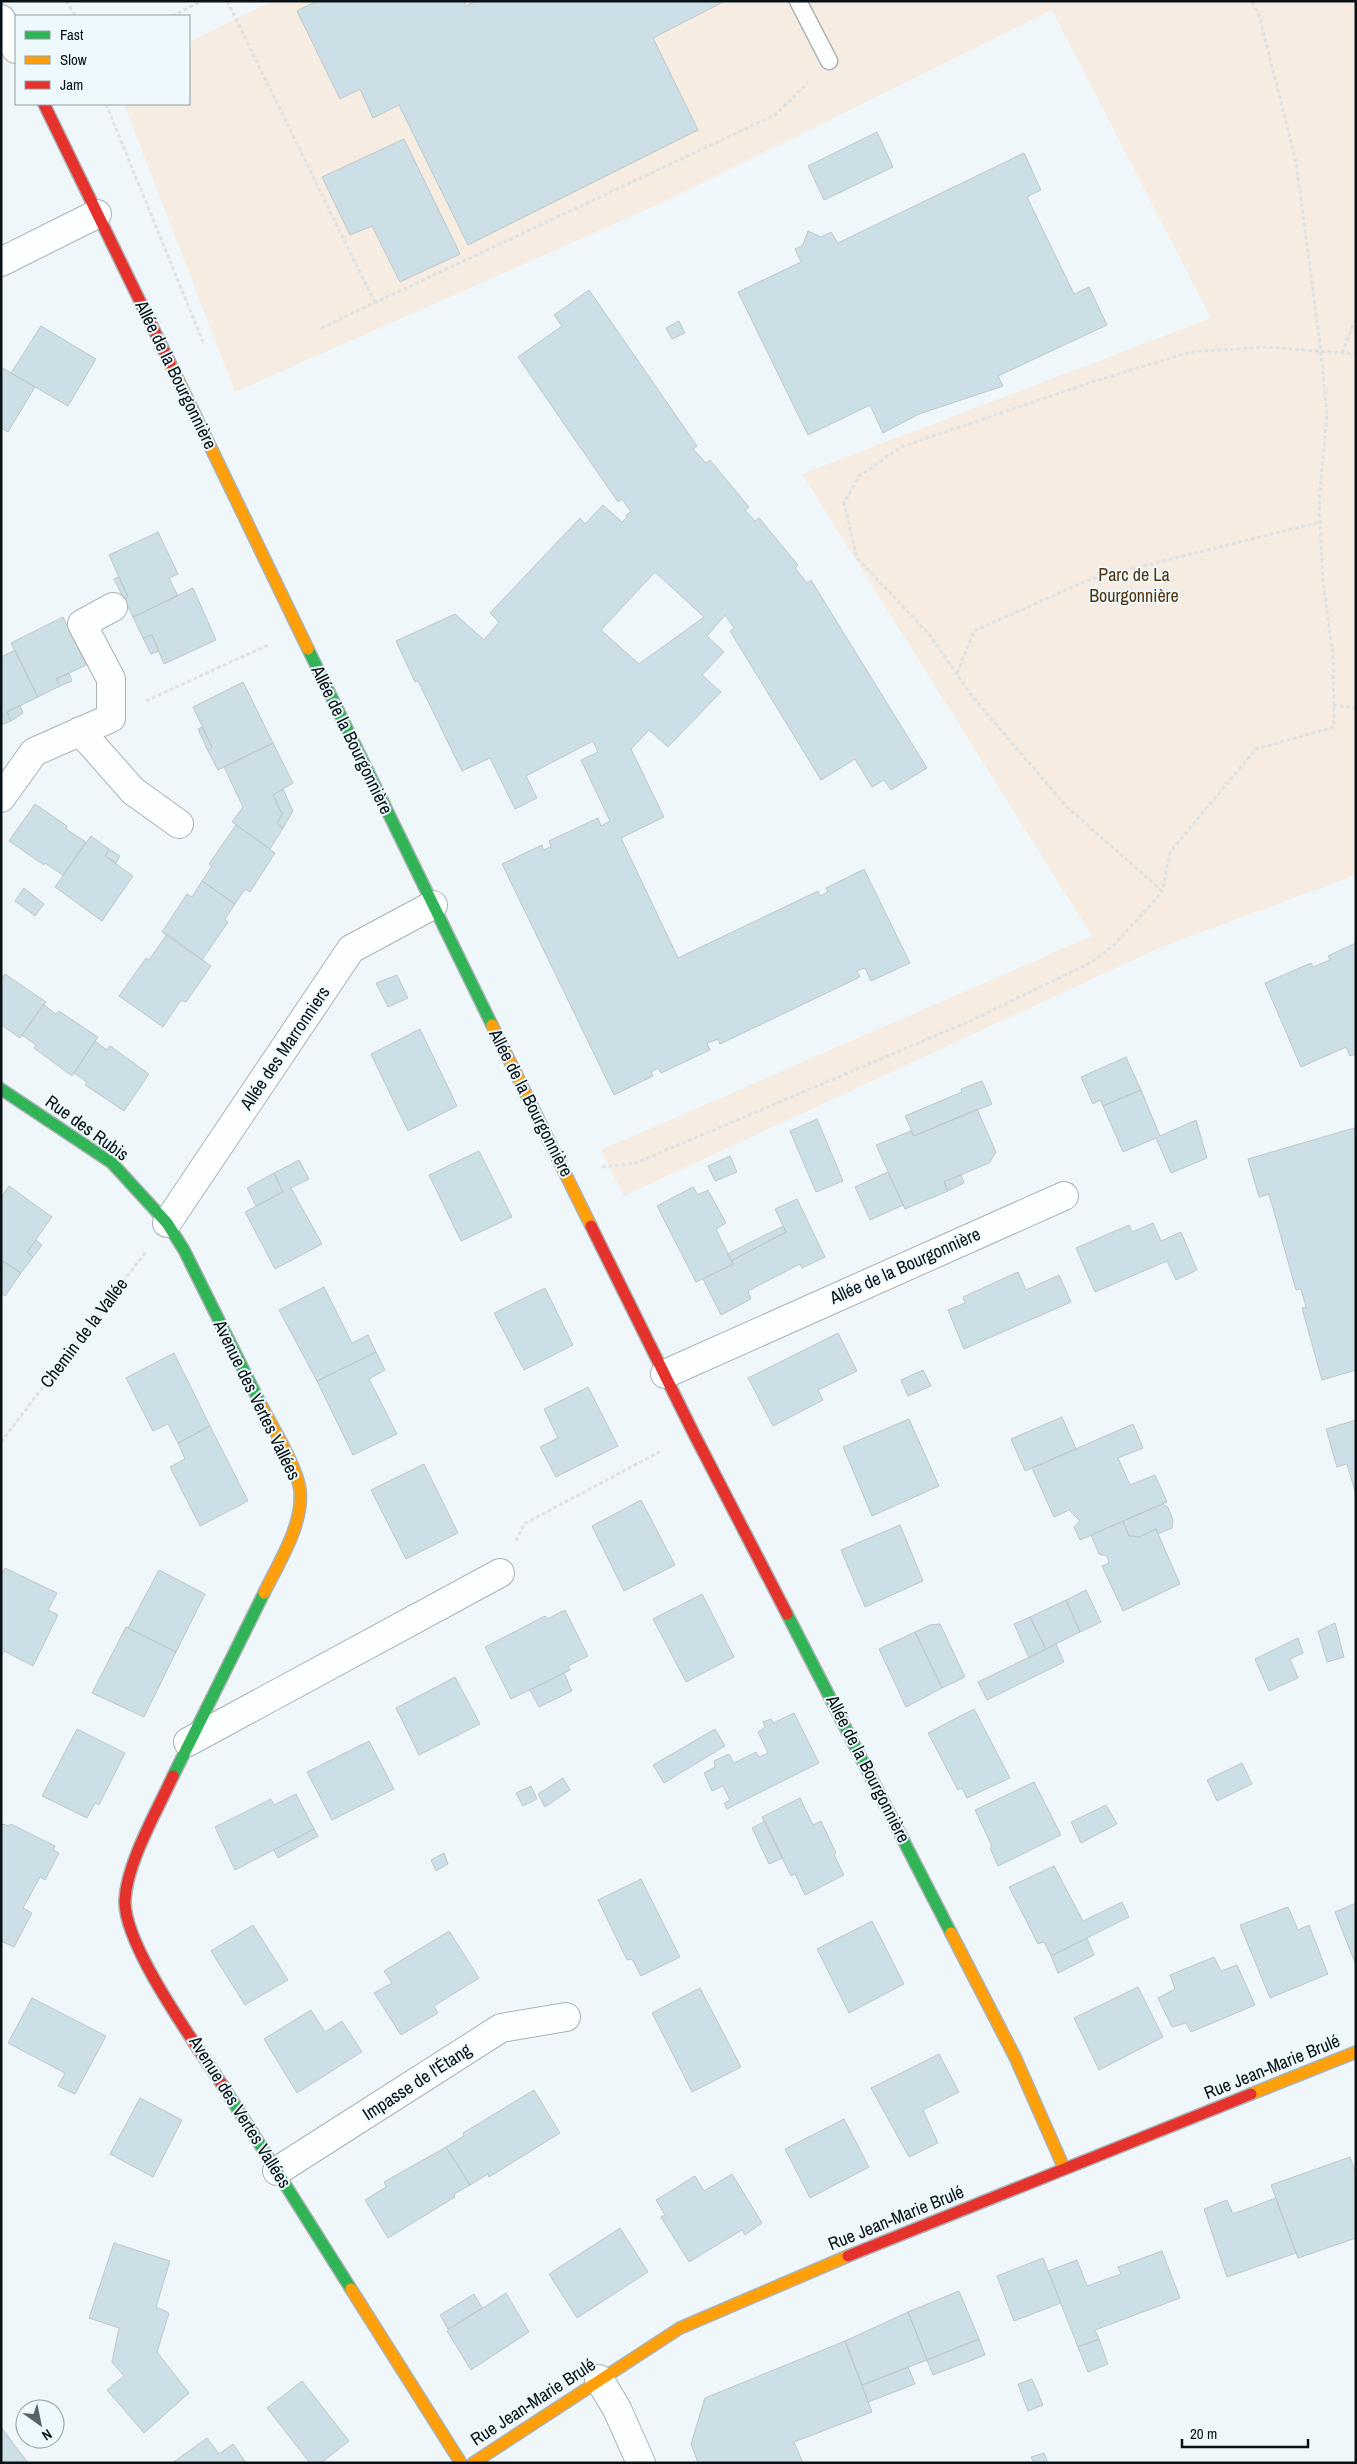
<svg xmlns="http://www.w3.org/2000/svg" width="1357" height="2464" viewBox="0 0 1357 2464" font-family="'Archivo Narrow',sans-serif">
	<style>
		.green { fill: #f6ece2 }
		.building { fill: #ccdfe6; stroke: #bec7ca; fill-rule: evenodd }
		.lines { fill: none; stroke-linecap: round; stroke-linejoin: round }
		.lane-casing { stroke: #aab2b5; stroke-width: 19 }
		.street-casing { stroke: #aab2b5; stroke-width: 30 }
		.fast-casing { stroke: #aab2b5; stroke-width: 14 }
		.slow-casing { stroke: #aab2b5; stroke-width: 14 }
		.jam-casing { stroke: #aab2b5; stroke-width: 14 }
		.path { stroke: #dfe2e2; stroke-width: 3; stroke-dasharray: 4 2.5; stroke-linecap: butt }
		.lane { stroke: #fdfefe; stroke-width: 16 }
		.street { stroke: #fdfefe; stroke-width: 28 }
		.fast { stroke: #30b455; stroke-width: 11 }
		.slow { stroke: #ff9f0a; stroke-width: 11 }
		.jam { stroke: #e5322d; stroke-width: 11 }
		.labels { text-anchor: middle; stroke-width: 4; stroke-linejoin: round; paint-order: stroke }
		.street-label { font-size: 18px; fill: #081216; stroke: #edf9fd }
		.park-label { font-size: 18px; fill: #55310a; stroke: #edf9fd }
	</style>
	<rect width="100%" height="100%" fill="#f0f7fa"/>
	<!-- green -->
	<path class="green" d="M273,1H1356V875L1161,947L624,1196L601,1150L1092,936L802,474L1211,318L1052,10L657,205L235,392L124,104H189V42Z"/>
	<!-- building -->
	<path class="building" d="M317,1H464L466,6L476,1H725L653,38L698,130L468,245L399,105L373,118L360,89L340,99L297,11Z
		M877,132L893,167L824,200L808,166Z
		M404,139L460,254L400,282L372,226L350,235L322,177Z
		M1024,153L1041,190L1027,197L1074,294L1089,287L1107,325L998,376L1003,386L919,414L883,433L870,405L808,435L738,292L801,262L795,249L803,245L808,231L821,237L831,232L838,243Z
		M589,290L697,446L693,449L706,463L710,460L749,507L745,510L755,521L759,518L798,565L795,568L807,583L811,580L927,768L891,790L884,780L872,787L855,759L821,780L730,631L734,628L725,615L707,636L724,652L702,675L721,692L668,747L649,730L631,749L664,817L621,838L678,958L818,891L820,896L828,892L826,888L864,869L910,963L871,981L865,968L857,971L860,977L720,1044L718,1039L707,1043L710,1050L661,1073L658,1068L651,1072L653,1076L614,1095L502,864L542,845L543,850L551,847L549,841L598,818L601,826L610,821L581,760L598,752L593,741L526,776L537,798L515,809L490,758L462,771L418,681L415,682L396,641L455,614L484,640L499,622L490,613L580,518L585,524L603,505L622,522L627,517L626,515L631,512L622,499L618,502L518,357L562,326L554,315ZM655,572L704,617L639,664L601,630Z
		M679,321L685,333L672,339L666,328Z
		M41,326L96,359L68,406L11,373Z
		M1,367L35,387L8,432L1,428Z
		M158,532L178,574L169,578L178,596L133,617L124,599L128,597L109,555Z
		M119,577L128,597L124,599L114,579Z
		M193,588L216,640L164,664L152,635L143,638L133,617Z
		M63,617L86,665L56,679L60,686L38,697L11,643Z
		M152,635L159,651L151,654L143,638Z
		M15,650L38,697L7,712L11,721L1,725V657Z
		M69,673L72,681L60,686L56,679Z
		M243,682L273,743L218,770L208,751L212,747L193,707Z
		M20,705L23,713L11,721L7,712Z
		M202,727L212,747L208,751L198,729Z
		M273,743L293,783L273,795L282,814L277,824L283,828L270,849L232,822L243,807L224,767Z
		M283,789L293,811L283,828L277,824L282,814L273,795Z
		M35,804L67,826L66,829L86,842L63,875L45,863L44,865L9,841Z
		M236,825L275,853L250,892L245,889L235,904L202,881L212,866L209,864Z
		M91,836L109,849L105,856L133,876L102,921L55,887Z
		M109,849L120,856L116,863L105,856Z
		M202,881L235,904L225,919L228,922L202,960L162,932L187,894L192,897Z
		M24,888L44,904L35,916L15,901Z
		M167,934L211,966L186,1002L181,1000L163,1027L119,996L146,958L149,960Z
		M1356,943V1054L1350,1056L1346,1047L1301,1067L1265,983L1311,963L1313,967L1330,960L1328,956Z
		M5,974L46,1002L20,1038L1,1025V975L3,977Z
		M397,975L408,998L388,1007L376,983Z
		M43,1004L56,1014L59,1011L98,1037L72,1076L34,1048L36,1045L22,1035Z
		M420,1029L457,1106L408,1131L371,1054Z
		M95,1041L107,1050L110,1046L149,1074L124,1111L85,1085L87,1082L74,1073Z
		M1126,1057L1141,1090L1103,1106L1100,1100L1093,1104L1081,1077Z
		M982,1081L992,1104L914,1136L905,1116L962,1092L961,1089Z
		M1141,1090L1160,1136L1196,1120L1207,1158L1171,1173L1156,1138L1123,1152L1103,1106Z
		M977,1109L996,1152L989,1163L944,1182L948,1191L905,1209L876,1145L911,1131L914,1136Z
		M817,1119L843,1181L816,1192L790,1131Z
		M1354,1128L1356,1134V1370L1322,1380L1302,1308L1306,1307L1301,1289L1296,1290L1269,1194L1259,1197L1248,1159Z
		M479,1151L512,1217L461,1241L429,1175Z
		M730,1156L737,1172L715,1181L708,1166Z
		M299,1160L309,1179L291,1188L322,1244L275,1269L245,1212L283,1192L274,1173Z
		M888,1172L903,1205L870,1220L855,1187Z
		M274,1173L283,1192L256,1206L247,1188Z
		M961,1175L964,1183L948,1191L944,1182Z
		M9,1186L52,1217L27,1252L33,1257L21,1273L1,1260V1197Z
		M693,1187L698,1195L708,1190L726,1223L716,1229L733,1264L696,1282L657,1206Z
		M797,1199L825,1257L802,1268L800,1264L748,1291L751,1299L721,1315L703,1279L733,1264L731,1261L786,1232L775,1209Z
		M1153,1223L1161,1241L1181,1232L1197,1270L1176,1280L1167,1261L1095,1292L1076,1248L1129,1225L1132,1232Z
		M783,1226L786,1232L731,1261L727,1254Z
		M36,1240L42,1245L33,1257L27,1252Z
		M3,1261L21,1273L5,1296L1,1293Z
		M1018,1272L1026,1290L1059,1275L1071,1302L964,1349L948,1310L965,1303L963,1297Z
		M324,1287L352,1343L368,1335L376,1352L317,1381L279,1310Z
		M545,1288L573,1345L524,1370L494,1313Z
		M838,1333L857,1371L818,1390L823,1400L773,1426L748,1378Z
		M376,1352L385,1370L369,1379L397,1434L353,1455L317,1381Z
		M174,1353L210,1426L178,1443L168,1424L153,1431L126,1378Z
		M923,1370L931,1386L908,1396L901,1380Z
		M588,1387L618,1446L556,1477L540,1447L558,1438L544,1409Z
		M1062,1417L1076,1449L1025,1471L1011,1439Z
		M909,1419L939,1486L872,1516L843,1447Z
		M1356,1420V1495L1347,1464L1337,1467L1326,1429Z
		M1133,1424L1143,1448L1118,1458L1130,1485L1155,1475L1167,1502L1080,1540L1074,1527L1080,1521L1069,1510L1054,1517L1032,1468Z
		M210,1426L248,1501L200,1526L170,1467L185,1459L178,1443Z
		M424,1464L458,1533L406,1559L371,1490Z
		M641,1500L675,1565L624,1591L592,1526Z
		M1162,1504L1168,1507L1173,1520L1172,1528L1158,1534L1156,1529L1139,1537L1129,1536L1123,1521Z
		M1123,1521L1129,1536L1139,1537L1156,1529L1180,1584L1123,1611L1102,1566L1109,1563L1107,1556L1099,1554L1091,1535Z
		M900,1525L923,1581L865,1607L841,1550Z
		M5,1568L57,1593L48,1610L58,1615L33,1666L4,1651L1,1656V1575Z
		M159,1570L205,1594L176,1652L128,1628Z
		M1086,1590L1101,1622L1080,1632L1066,1600Z
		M702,1594L734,1657L686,1682L653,1619Z
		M1066,1600L1080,1632L1046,1649L1030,1617Z
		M565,1610L588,1656L568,1666L570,1670L511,1699L485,1647L545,1616L547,1619Z
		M1030,1617L1046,1649L1029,1658L1014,1624Z
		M1335,1623L1344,1657L1327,1662L1318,1631Z
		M940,1624L965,1677L942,1688L915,1632L930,1625Z
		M126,1627L176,1652L144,1717L92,1693Z
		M915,1632L942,1688L906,1707L879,1649Z
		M1298,1638L1303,1653L1290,1659L1298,1678L1269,1691L1255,1659Z
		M1056,1644L1064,1662L987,1700L978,1682Z
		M564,1673L572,1691L539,1707L530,1690Z
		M455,1677L480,1724L419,1755L396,1708Z
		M974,1709L1010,1778L967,1798L962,1788L958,1790L928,1733Z
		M794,1713L819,1763L727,1809L724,1803L730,1800L723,1786L712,1791L704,1773L715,1767L714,1761L729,1754L734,1763L756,1752L759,1757L768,1753L758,1732L765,1727L763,1722L771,1719L773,1723Z
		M77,1729L125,1753L99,1805L95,1803L87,1818L42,1796Z
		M715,1729L725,1746L664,1783L653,1765Z
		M369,1741L394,1789L332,1820L307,1772Z
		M1242,1763L1252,1784L1217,1801L1207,1780Z
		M563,1778L570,1790L545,1807L538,1794Z
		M1034,1782L1061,1835L998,1866L990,1848L992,1846L975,1810Z
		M531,1786L537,1799L523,1806L516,1793Z
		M296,1794L314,1829L235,1870L215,1827L271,1799L274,1805Z
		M800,1798L813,1825L821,1821L836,1853L834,1855L844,1875L805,1895L795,1874L791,1876L762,1817Z
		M1106,1805L1117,1824L1081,1843L1071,1822Z
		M765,1821L783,1858L769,1864L752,1828Z
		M3,1824L9,1826L11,1824L55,1846L53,1850L59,1853L45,1880L40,1877L23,1908L32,1913L14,1947L1,1941V1827Z
		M314,1829L318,1836L278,1858L274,1850Z
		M444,1853L448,1864L436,1871L431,1860Z
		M1054,1866L1083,1921L1122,1902L1129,1917L1051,1956L1044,1942L1038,1944L1009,1887Z
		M641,1879L680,1957L641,1976L632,1959L627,1960L598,1900Z
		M1356,1903V1963H1355L1335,1912Z
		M1288,1907L1298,1930L1309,1925L1328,1974L1270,1998L1240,1925Z
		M872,1921L904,1984L849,2013L817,1949Z
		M253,1925L288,1980L245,2005L211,1951Z
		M449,1931L479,1978L434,2006L438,2013L401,2035L374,1993L392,1983L384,1971Z
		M1087,1938L1094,1955L1058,1973L1051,1956Z
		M1214,1957L1221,1971L1237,1965L1255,2005L1191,2032L1186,2023L1172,2027L1158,1998L1175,1989L1170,1975Z
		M1138,1987L1163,2037L1099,2070L1074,2018Z
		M700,1988L741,2067L692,2092L652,2013Z
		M32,1998L106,2036L75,2094L58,2086L65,2073L8,2043Z
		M311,2010L325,2032L342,2021L362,2052L297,2093L264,2039Z
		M939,2054L959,2092L923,2110L938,2143L909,2157L871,2088Z
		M534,2090L560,2133L489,2177L488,2174L470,2185L446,2147L464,2136L463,2133Z
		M140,2098L182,2120L153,2177L110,2154Z
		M844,2119L869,2167L810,2198L785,2149Z
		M446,2147L470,2185L454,2194L455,2197L388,2238L365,2200L386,2187L384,2182Z
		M1350,2157L1356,2174V2238L1298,2258L1271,2185Z
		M732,2174L762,2223L745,2235L742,2230L689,2262L661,2217L665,2215L656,2200L695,2176L704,2191Z
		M1276,2198L1296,2253L1227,2277L1204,2209L1227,2200L1233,2214Z
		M620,2228L648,2272L577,2318L549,2274Z
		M114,2243L170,2261L156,2307L169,2313L157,2352L189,2393L144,2433L107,2390L124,2376L112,2362L119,2328L89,2318Z
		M1162,2251L1180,2298L1095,2330L1099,2339L1078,2347L1048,2271L1077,2260L1087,2286L1121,2274L1118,2267Z
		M1043,2258L1061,2303L1014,2321L997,2276Z
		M959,2291L979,2339L927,2360L908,2312Z
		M506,2293L529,2332L471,2370L447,2331Z
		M474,2294L482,2308L448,2329L440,2315Z
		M908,2312L927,2360L862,2385L845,2341Z
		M979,2339L985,2355L933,2375L927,2360Z
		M1099,2339L1108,2364L1088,2372L1078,2347Z
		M845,2341L872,2412L794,2442L803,2463H698L691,2444L705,2398Z
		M908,2367L915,2384L868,2402L862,2385Z
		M1032,2379L1043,2405L1028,2411L1018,2384Z
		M302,2381L349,2441L321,2463H310L267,2408Z
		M1,2427L28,2463H1Z
		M207,2438L219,2454L233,2444L246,2463H172Z
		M1044,2453L1048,2463H1034L1031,2457Z"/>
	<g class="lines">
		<defs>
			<path id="lane" d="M798,1L829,61"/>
			<path id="street" d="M1,19L16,49
				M1,262L97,214
				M80,731L133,791L179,824
				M1,798L34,752L111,718V679L82,624L113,607
				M167,1223L351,949L433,905
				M665,1374L1064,1196
				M188,1742L500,1573
				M277,2171L501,2028L566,2017
				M599,2379L617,2409L641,2463"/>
			<path id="fast" d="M308,649L492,1025
				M1,1089L112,1163L167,1223L184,1250L260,1403
				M787,1614L951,1933
				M173,1776L264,1593
				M223,2086L351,2289"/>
			<path id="slow" d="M170,363L308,649
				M492,1025L591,1226
				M260,1403C271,1425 297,1466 300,1490C304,1524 278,1564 264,1593
				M951,1933L1015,2057L1064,2168
				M1251,2094L1356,2052
				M351,2289L461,2463
				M473,2463L680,2328L848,2256"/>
			<path id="jam" d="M44,104L170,363
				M591,1226L694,1434L787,1614
				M173,1776C157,1811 127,1862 125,1900C123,1945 197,2046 223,2086
				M848,2256L1251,2094"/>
		</defs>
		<!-- lane casing -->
		<use href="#lane" class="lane-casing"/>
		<!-- street casing -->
		<use href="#street" class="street-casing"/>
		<!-- fast casing -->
		<use href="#fast" class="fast-casing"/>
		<!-- slow casing -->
		<use href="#slow" class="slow-casing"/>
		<!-- jam casing -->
		<use href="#jam" class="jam-casing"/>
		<!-- path -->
		<path class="path" d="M66,1L76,16
			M227,1L375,303
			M172,16L202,1
			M106,104L203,342
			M321,328L775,115L808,83
			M1342,353L1356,318
			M957,673L974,631L1091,579L1320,522
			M146,701L268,645
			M1333,705L1356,708
			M1162,891L1067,807L971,695L929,634L857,558L844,503L859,476L901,447L1095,381L1191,352L1267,347L1356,354
			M602,1167L636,1163L970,1021L1092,962L1115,944L1162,892L1170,852L1256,749L1334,727L1333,657L1323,581L1319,501L1327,415L1321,352L1296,162L1259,15L1251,1
			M1,1442L145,1253
			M516,1541L524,1524L663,1450"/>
		<!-- lane -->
		<use href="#lane" class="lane"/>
		<!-- street -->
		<use href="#street" class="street"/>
		<!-- fast -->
		<use href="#fast" class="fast"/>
		<!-- slow -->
		<use href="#slow" class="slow"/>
		<!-- jam -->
		<use href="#jam" class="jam"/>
	</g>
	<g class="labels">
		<!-- street labels -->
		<g class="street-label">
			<text transform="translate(176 375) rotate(64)" y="6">Allée de la Bourgonnière</text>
			<text transform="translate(352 740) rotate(64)" y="6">Allée de la Bourgonnière</text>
			<text transform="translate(285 1048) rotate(-56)" y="6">Allée des Marronniers</text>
			<text transform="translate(531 1103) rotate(63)" y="6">Allée de la Bourgonnière</text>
			<text transform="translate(87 1128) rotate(36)" y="6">Rue des Rubis</text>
			<text transform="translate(905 1266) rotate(-24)" y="6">Allée de la Bourgonnière</text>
			<text transform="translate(84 1333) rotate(-53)" y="6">Chemin de la Vallée</text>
			<text transform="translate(257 1400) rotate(64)" y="6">Avenue des Vertes Vallées</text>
			<text transform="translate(868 1769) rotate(63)" y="6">Allée de la Bourgonnière</text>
			<text transform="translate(1272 2067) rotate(-22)" y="6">Rue Jean-Marie Brulé</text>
			<text transform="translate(417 2082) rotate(-33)" y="6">Impasse de l'Étang</text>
			<text transform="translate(240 2112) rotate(58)" y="6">Avenue des Vertes Vallées</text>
			<text transform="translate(896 2218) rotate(-22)" y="6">Rue Jean-Marie Brulé</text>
			<text transform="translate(533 2402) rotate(-33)" y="6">Rue Jean-Marie Brulé</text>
		</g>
		<!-- park labels -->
		<g class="park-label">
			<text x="1134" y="581">Parc de La<tspan x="1134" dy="21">Bourgonnière</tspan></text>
		</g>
	</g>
	<!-- border -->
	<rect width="1357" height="2464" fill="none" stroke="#081216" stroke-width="5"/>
	<!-- legend -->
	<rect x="15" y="15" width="175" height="90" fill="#edf9fd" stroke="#919da1"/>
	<rect x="25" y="31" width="25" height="8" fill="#30b455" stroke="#919da1"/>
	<text x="60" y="40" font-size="15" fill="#081216">Fast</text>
	<rect x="25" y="56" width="25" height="8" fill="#ff9f0a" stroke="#919da1"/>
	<text x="60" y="65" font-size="15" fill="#081216">Slow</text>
	<rect x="25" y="81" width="25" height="8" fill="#e5322d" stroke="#919da1"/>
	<text x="60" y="90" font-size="15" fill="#081216">Jam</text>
	<!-- north arrow -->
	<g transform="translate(40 2424) rotate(147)"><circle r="24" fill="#edf9fd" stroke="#919da1"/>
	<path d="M0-4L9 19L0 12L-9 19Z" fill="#596266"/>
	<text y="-8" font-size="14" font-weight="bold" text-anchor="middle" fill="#081216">N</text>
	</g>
	<!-- scale -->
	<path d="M1182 2439v8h126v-8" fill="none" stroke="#081216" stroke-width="2.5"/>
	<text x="1190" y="2439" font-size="15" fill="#081216" stroke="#edf9fd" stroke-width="4" paint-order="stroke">20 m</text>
</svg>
